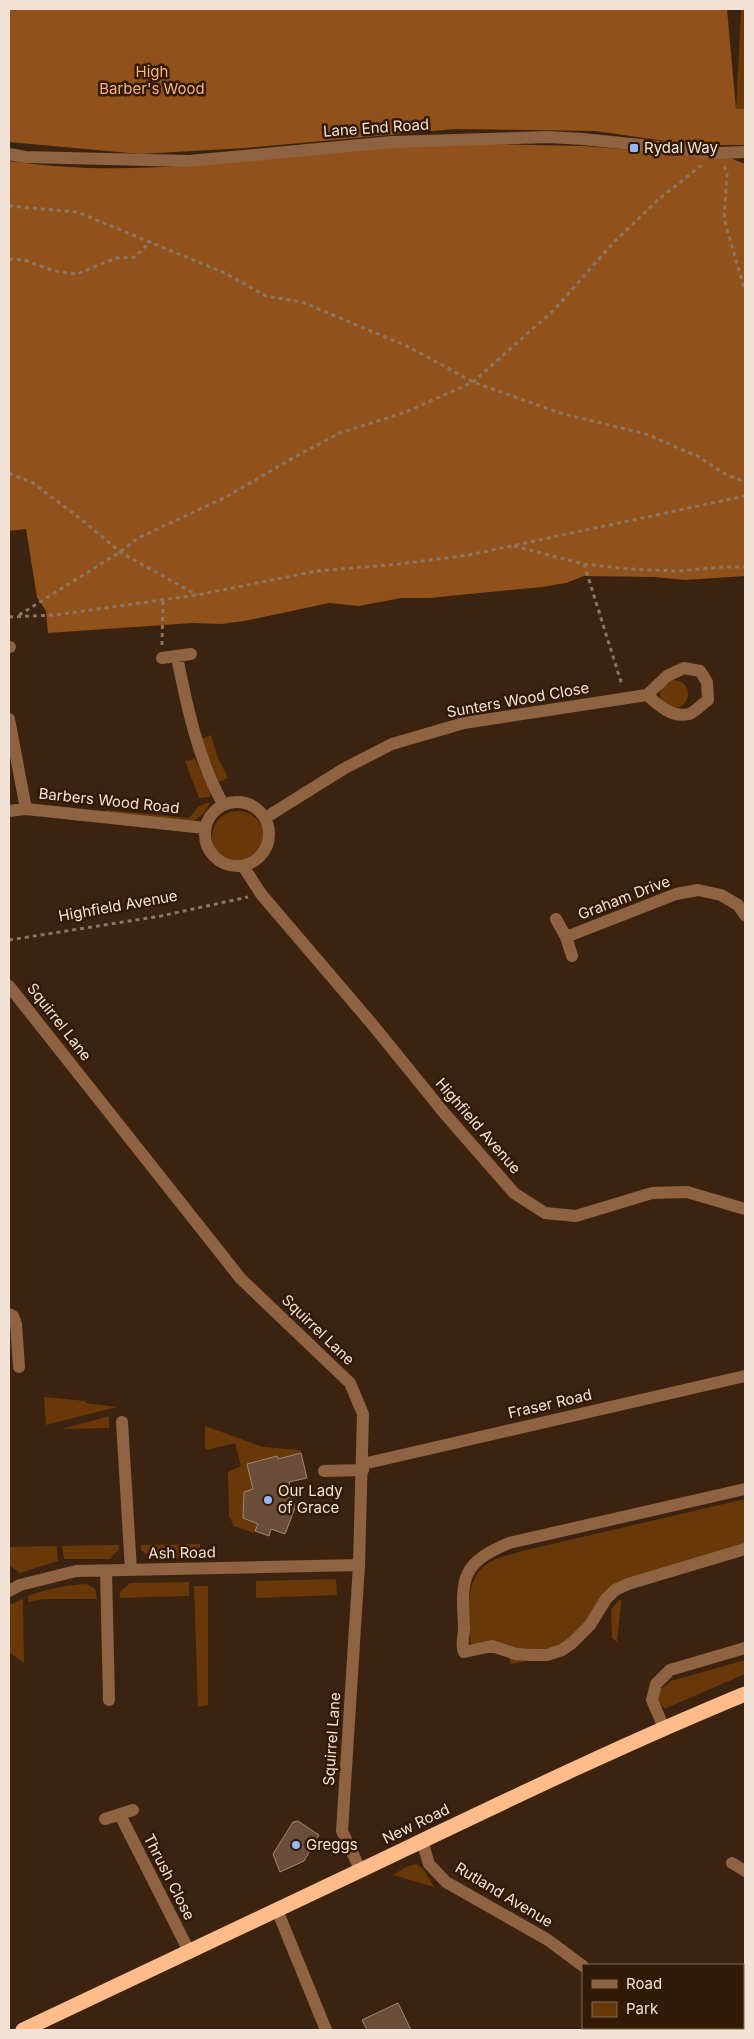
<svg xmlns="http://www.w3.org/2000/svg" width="754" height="2039" viewBox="0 0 754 2039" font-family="Inter,sans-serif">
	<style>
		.green { fill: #693809 }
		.forest { fill: #90521a }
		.building { fill: #6a4e3a; stroke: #a48670 }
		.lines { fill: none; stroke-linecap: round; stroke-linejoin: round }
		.path { stroke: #8b7565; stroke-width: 3; stroke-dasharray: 4 4; stroke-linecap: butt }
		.minor { stroke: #8f6341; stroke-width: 12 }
		.highway { stroke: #ffbc8b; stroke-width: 15 }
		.poi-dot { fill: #99b5fd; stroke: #321a06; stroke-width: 2 }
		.labels { text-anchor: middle; stroke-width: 5; stroke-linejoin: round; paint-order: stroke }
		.park-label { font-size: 15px; fill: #fab27c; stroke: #321a06 }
		.street-label { font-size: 15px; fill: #f3e2d6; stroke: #321a06 }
		.poi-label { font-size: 15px; fill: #f3e2d6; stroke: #321a06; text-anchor: start }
	</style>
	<rect width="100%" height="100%" fill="#3c2310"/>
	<!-- green -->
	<path class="green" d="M741,9H745V109H736Z
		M660 694a14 14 0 1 1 28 0a14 14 0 1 1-28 0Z
		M211,735L217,756L228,778L219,782L201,739Z
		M195,759L211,794L210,797L199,798L185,761Z
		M210,802C206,812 201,817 192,822L106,813V810L189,818L199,806Z
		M212 837a26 26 0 1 1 52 0a26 26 0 1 1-52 0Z
		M44,1397L85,1401L86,1403L117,1407L46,1425Z
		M109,1416V1428L62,1429Z
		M205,1426L263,1447L300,1450L301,1453L278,1459L277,1456L247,1464L252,1484L256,1488L244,1492L243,1518L258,1524L254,1533L234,1526L229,1516L228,1472L241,1466L235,1443L207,1450L205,1448Z
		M745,1499V1553L620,1590L550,1656L511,1664L506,1644L471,1650C470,1622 460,1576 492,1561C500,1557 510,1555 518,1552Z
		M200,1544V1556L191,1559L149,1557L141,1550V1545Z
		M119,1545V1549L110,1559H64L62,1546Z
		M57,1546L58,1561L20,1573L9,1565V1547Z
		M336,1579L337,1595L256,1598V1581Z
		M189,1582V1596L120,1598V1592L130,1583Z
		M87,1584L95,1589L97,1599H43L28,1602V1596C48,1589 66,1585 87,1584Z
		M194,1586H208V1705L198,1707Z
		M23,1599L24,1663L9,1652V1605Z
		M621,1599V1604L617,1642L612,1638L611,1609Z
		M745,1660V1674L664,1709L656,1696L659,1691L671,1681Z
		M416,1864L423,1869L434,1887L393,1875L406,1867Z"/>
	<!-- forest -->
	<path class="forest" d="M9,9H727L736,109H745V145H694L595,131L454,129L245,148L140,154L9,142Z
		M490,144L583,146L730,158L745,164V576L685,580L654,577L584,576L566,583L542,587L429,598H401L359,606L329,603L244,621L221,624L192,623L48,633L46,611L37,597L26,529L9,531V161C136,180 264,157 392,147C424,145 457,145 490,144Z"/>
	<!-- building -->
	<path class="building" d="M301,1453L307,1478L289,1482L295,1508L285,1534L271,1529L269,1536L255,1531L258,1524L243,1518L244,1492L253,1489L247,1464L277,1456L278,1459Z
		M298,1821L319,1835L304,1861L280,1872L273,1854L293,1822Z
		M398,2003L411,2030H367L362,2020Z"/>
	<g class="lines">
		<!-- path -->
		<path class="path" d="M724,166L727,174L724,219L745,291
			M9,206L77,212L225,273L266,296L302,302L409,347L473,382L560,413L646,434L699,457L725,474L745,482
			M9,259L25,260L54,271L77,274L116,258L135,257L151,241
			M9,473L33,483L81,519L120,552L197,595
			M514,546L584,564L629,569L678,571L723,567H745
			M584,564L622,685
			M19,615L120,552L138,538L226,497L298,455L340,433L406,412L473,382L555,309L613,243L660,198L702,165
			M9,617L55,615L197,595L317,571L399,564L469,555L745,496
			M162,645L163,598
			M9,940L161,916L248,897"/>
		<!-- minor -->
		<path class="minor" d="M9,154L25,157L189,161L392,142L548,137L583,139L718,153L745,152
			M9,647H10
			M177,657C187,707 198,759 223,804
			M162,658L191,654
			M9,719L26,809
			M205 834a32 32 0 1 1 64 0a32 32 0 1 1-64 0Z
			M9,811L26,809L205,828
			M265,818L345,768L392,744L464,723L647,695L667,676L684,668L700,671L707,682L708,700C702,704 695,712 689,714C672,718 658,705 647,695
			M243,866L261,894L372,1024L445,1114L514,1193L545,1213L576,1216L652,1193L687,1192L745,1209
			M556,919L566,937L572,956
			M566,937L676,894L698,890L721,895L738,905L745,915
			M9,986L241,1279L350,1383L363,1414L359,1565L342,1831L361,1871
			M9,1314L13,1316L16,1324L19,1367
			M122,1422L131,1570
			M363,1464L745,1376
			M324,1471L363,1470
			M745,1489L509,1543C462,1563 461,1577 464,1625C465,1635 460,1643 464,1652L492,1646L516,1654L530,1655H547L562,1650L572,1643L590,1625L606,1599L615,1590L628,1584L745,1549
			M106,1571L109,1700
			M9,1591L20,1585L76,1571L359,1565
			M664,1728L652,1700L656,1684L670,1670L745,1648
			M120,1815L190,1953
			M105,1819L133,1810
			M422,1841L429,1864L446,1882L548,1940L583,1966
			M732,1863L745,1871
			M277,1910L326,2030
			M678,2028L684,2030"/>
		<!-- highway -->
		<path class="highway" d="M23,2030C135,1978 247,1925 359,1871C487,1810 614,1748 745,1694"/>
	</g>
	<!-- markers -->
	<g class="poi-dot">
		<rect x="629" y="143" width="10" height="10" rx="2.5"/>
		<circle cx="268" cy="1500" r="5"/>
		<circle cx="296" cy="1845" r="5"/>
	</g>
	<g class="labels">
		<!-- park labels -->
		<g class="park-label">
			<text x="152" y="77">High<tspan x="152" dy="17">Barber's Wood</tspan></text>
		</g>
		<!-- street labels -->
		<g class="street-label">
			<text transform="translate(376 128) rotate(-4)" y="5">Lane End Road</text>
			<text transform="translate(518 700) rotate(-10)" y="5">Sunters Wood Close</text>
			<text transform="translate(109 801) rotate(6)" y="5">Barbers Wood Road</text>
			<text transform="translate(624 898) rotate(-21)" y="5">Graham Drive</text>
			<text transform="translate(118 906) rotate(-10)" y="5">Highfield Avenue</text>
			<text transform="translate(59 1022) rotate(52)" y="5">Squirrel Lane</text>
			<text transform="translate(478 1126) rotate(49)" y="5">Highfield Avenue</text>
			<text transform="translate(318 1330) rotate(44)" y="5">Squirrel Lane</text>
			<text transform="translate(550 1404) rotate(-13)" y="5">Fraser Road</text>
			<text transform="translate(182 1553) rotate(-1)" y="5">Ash Road</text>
			<text transform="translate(332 1739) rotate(-86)" y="5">Squirrel Lane</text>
			<text transform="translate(416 1824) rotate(-26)" y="5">New Road</text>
			<text transform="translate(169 1877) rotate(63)" y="5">Thrush Close</text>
			<text transform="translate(504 1895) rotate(31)" y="5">Rutland Avenue</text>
		</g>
		<!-- poi labels -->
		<g class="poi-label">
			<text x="644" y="153">Rydal Way</text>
			<text x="278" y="1496">Our Lady<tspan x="278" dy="17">of Grace</tspan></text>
			<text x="306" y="1850">Greggs</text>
		</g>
	</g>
	<!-- border -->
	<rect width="754" height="2039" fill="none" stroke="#f3e2d6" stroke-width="20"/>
	<!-- legend -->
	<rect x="582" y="1964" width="162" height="65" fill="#321a06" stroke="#7f6a59"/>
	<rect x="592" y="1980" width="25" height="8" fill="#8f6341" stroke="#7f6a59"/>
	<text x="626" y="1989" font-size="15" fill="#f3e2d6">Road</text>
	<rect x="592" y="2002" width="25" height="15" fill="#693809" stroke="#7f6a59"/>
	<text x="626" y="2014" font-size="15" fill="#f3e2d6">Park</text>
</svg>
